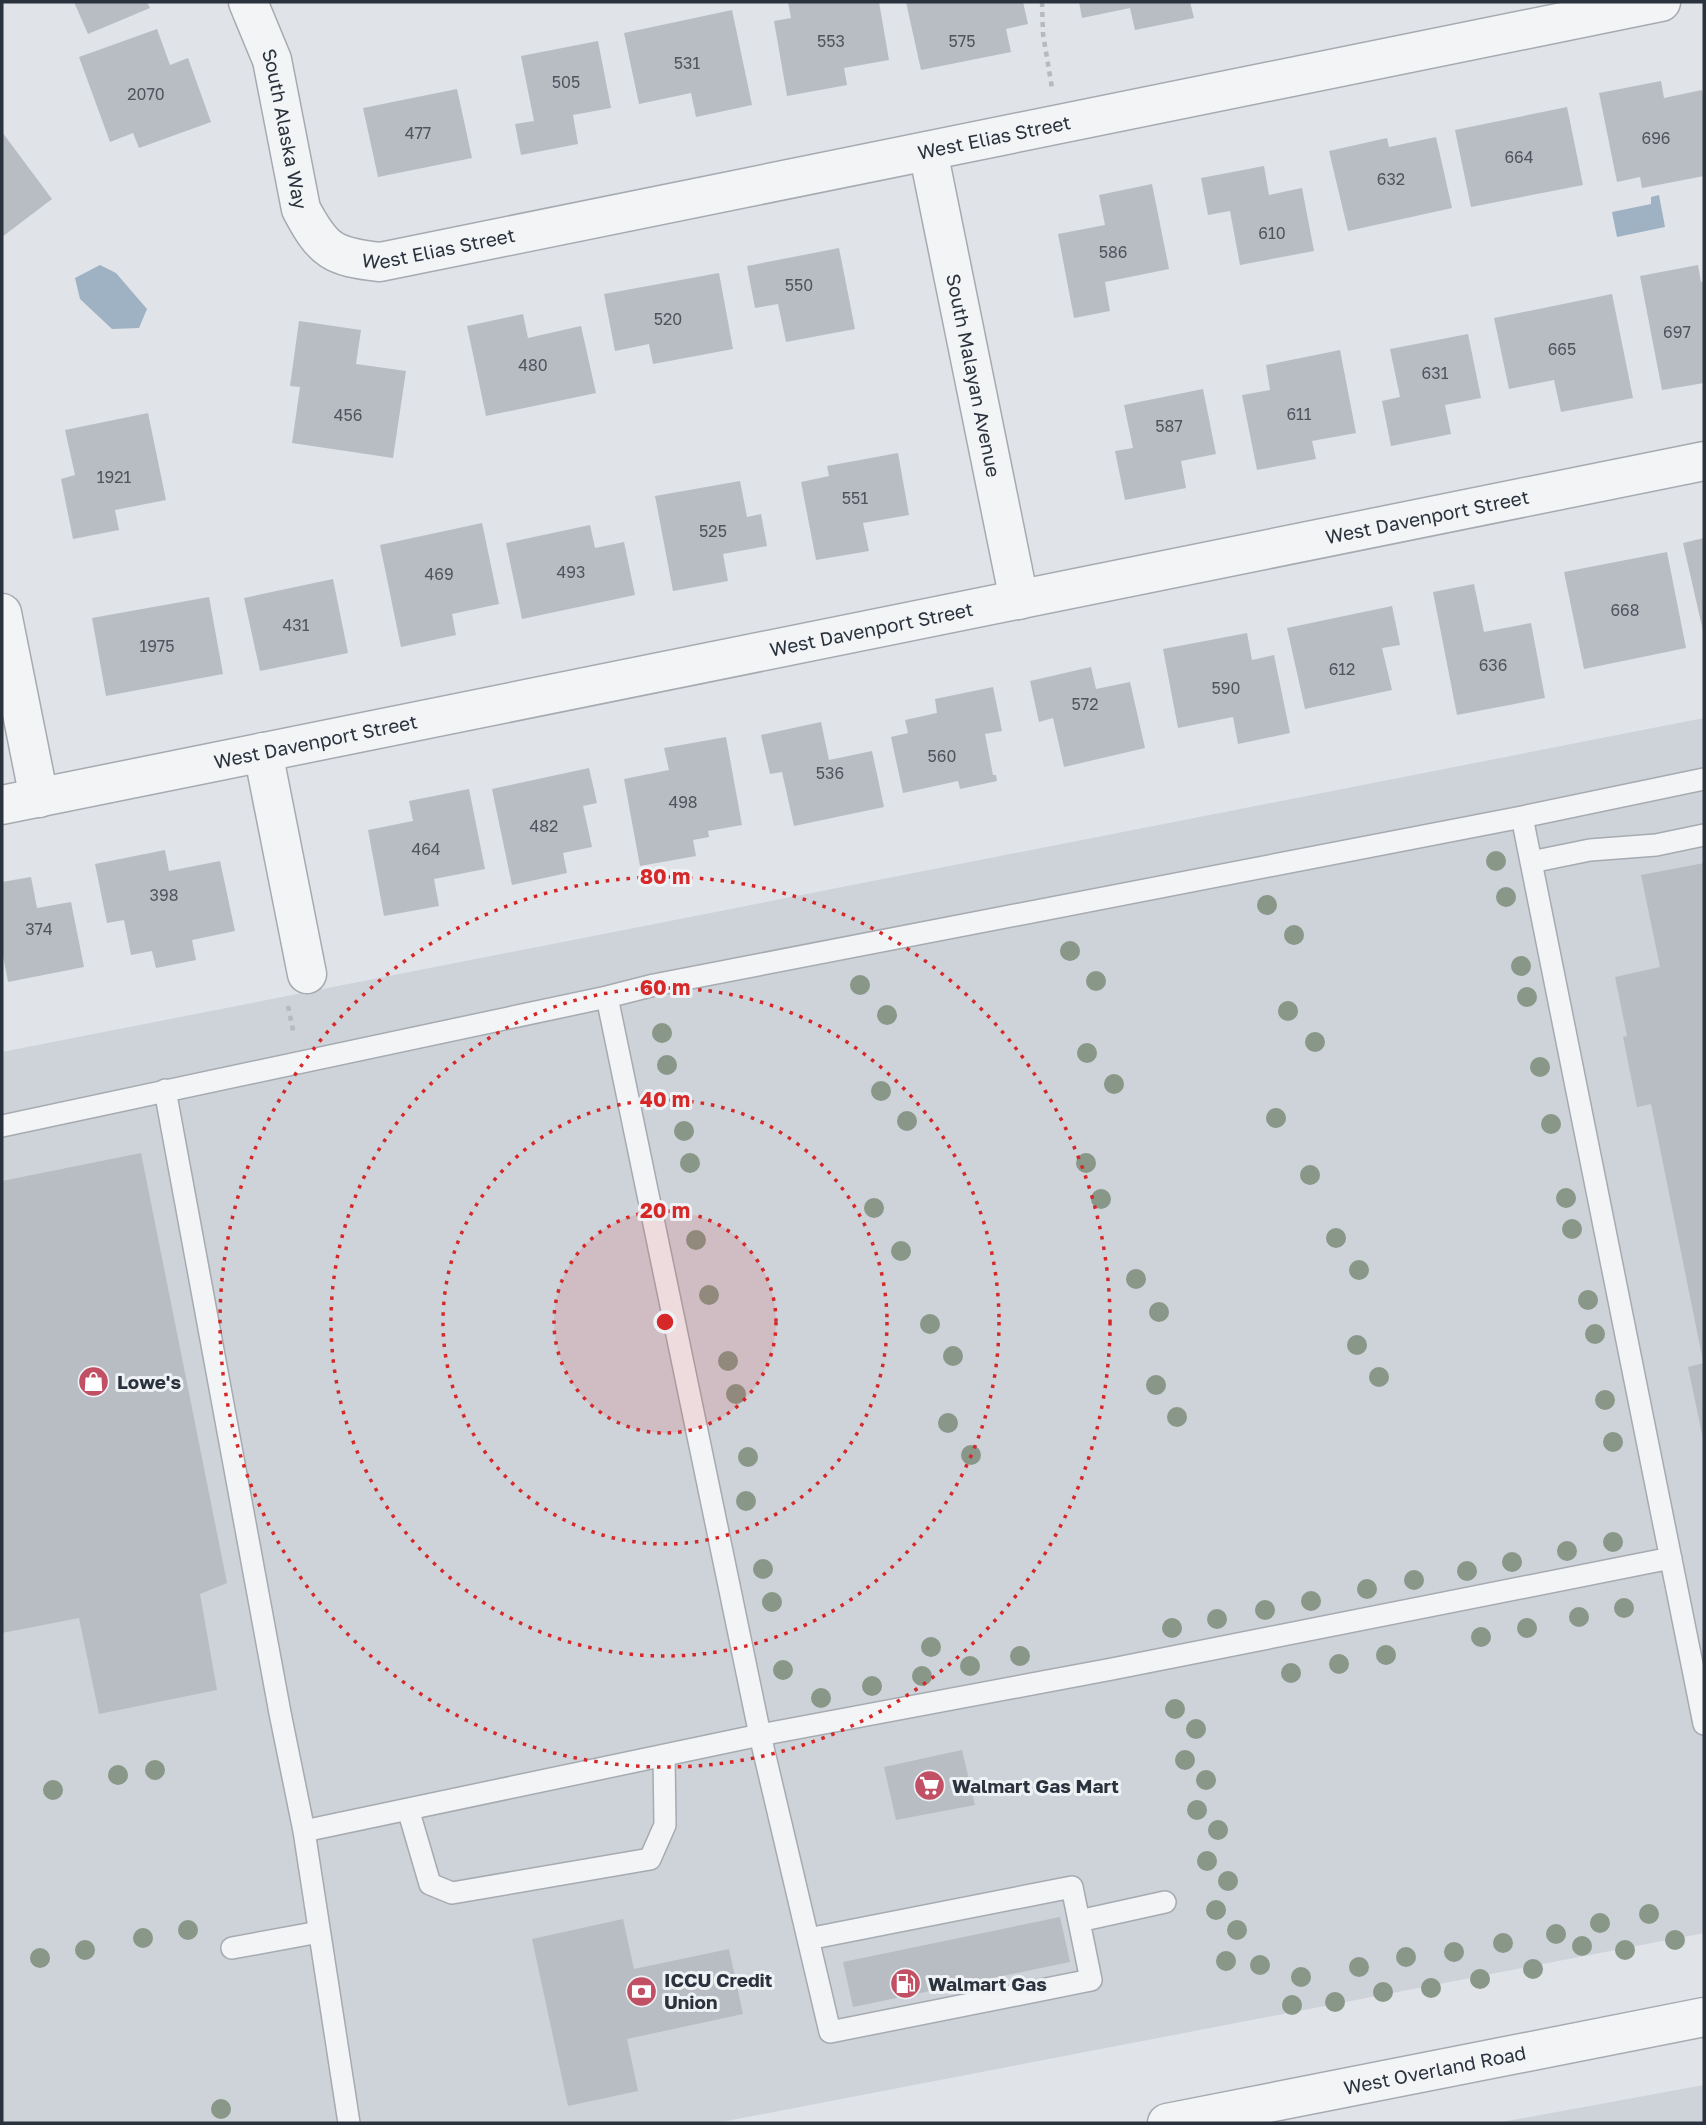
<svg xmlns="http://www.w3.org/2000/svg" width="1706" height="2125" viewBox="0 0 1706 2125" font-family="'Golos Text',sans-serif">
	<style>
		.built { fill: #ced2d9 }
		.water { fill: #9eb2c4 }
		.building { fill: #b8bdc4 }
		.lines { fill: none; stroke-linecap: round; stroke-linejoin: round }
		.service-casing { stroke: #a6aab1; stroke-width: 24 }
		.minor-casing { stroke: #a6aab1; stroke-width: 41 }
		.tertiary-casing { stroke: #a6aab1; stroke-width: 41 }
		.path { stroke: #b6babe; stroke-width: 4.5; stroke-dasharray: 5 5; stroke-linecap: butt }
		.service { stroke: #f2f4f6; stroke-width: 21 }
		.minor { stroke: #f2f4f6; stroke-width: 38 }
		.tertiary { stroke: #f2f4f6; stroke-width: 38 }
		.tree { fill: #889787 }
		.ring { fill: none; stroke: #d62828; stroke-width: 3.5; stroke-dasharray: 3.5 7 }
		.labels { text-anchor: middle; stroke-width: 6; stroke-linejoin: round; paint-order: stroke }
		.number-label { font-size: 16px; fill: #4e555f }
		.street-label { font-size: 19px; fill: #2a323d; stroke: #eff2f5 }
		.poi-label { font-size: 19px; font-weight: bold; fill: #2a323d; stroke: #eff2f5; text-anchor: start }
		.centre { fill: #d62828; stroke: #eff2f5; stroke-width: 3.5 }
		.ring-label { font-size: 21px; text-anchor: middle; font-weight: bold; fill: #d62828; stroke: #eff2f5; stroke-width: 6; stroke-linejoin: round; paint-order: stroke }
	</style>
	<rect width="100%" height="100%" fill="#e0e3e7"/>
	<!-- built -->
	<path class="built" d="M1704,718V1933L716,2123H2V1052Z
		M1704,2085V2123H1496Z"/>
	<!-- water -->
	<path class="water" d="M1659,195L1665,227L1617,237L1612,212L1651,204V197Z
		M100,265L116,273L147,309L139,328L112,329L80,299L75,278Z"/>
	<!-- building -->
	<path class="building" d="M74,2H147L150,8L88,34Z
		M788,2H879L889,60L844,68L847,85L787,96L774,21L791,18Z
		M906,2H1023L1028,24L1006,29L1011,52L921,70Z
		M1079,2H1190L1194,18L1135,30L1130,8L1082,18Z
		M732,10L752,105L696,117L691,93L639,104L624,33Z
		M157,29L170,65L188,58L211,122L139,148L133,133L110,142L79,57Z
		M598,41L611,108L573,115L578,144L521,155L515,124L534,121L521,56Z
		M1661,81L1664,98L1702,90L1704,101V176L1642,188L1640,177L1617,182L1599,93Z
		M457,89L472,158L378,177L363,108Z
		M1567,107L1583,185L1471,207L1455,130Z
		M2,132L52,199L2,237Z
		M1436,137L1452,208L1348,231L1329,151L1387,138L1389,147Z
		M1264,166L1269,195L1302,188L1314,251L1240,265L1230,211L1208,215L1201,178Z
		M1152,184L1169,269L1105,282L1110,311L1074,318L1058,234L1105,225L1099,195Z
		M839,248L855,329L786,342L778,304L755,308L747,266Z
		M1698,265L1701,282L1704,281V383L1662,390L1640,276Z
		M719,273L733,349L653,364L649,344L615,351L604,294Z
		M1612,294L1633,398L1561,412L1554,380L1509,389L1494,318Z
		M523,314L528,338L581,326L596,393L486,416L467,326Z
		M299,321L361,330L356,364L406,371L393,458L292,443L300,387L290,386Z
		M1468,334L1481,398L1445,405L1451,434L1391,446L1382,401L1400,397L1390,349Z
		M1340,350L1356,433L1312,441L1316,459L1257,470L1242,395L1270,390L1266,365Z
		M1203,389L1216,454L1181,461L1186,488L1125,500L1115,451L1133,448L1124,405Z
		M148,413L166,500L115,510L119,530L73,539L61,479L75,475L65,430Z
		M898,453L909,515L863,523L869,551L816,560L801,482L829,476L827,466Z
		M740,481L747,517L761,514L767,546L723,554L728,581L673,591L655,496Z
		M482,523L499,604L452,614L456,635L401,647L380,545Z
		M590,525L595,548L624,542L635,595L522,619L506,543Z
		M1704,538V631H1703L1683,543Z
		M1667,552L1686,648L1584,669L1564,572Z
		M333,579L348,653L260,671L244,598Z
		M1474,584L1484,632L1531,623L1545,698L1457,715L1433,592Z
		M209,597L223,674L106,696L92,618Z
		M1392,606L1400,645L1382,648L1392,690L1305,709L1287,628Z
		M1247,633L1252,660L1274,655L1290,733L1238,744L1233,717L1178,728L1163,649Z
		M1091,667L1096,689L1130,682L1145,748L1064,767L1053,718L1039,722L1030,681Z
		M993,687L1002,731L985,734L993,775H996L997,781L960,789L958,781L903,793L891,737L908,733L905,720L937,713L935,699Z
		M821,722L829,760L872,751L884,807L794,826L782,772L770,774L761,735Z
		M726,737L742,825L708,831L709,837L693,840L696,856L640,866L624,779L669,770L664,748Z
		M589,768L597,803L583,806L592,847L563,853L567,873L512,885L492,789Z
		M469,789L485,869L434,879L439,906L384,916L368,830L413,821L409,801Z
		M165,850L169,871L220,861L235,931L192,940L196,960L156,968L152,951L131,955L124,920L107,923L95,864Z
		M1704,863V1361H1703L1651,1104L1637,1107L1623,1037L1627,1036L1615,977L1660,967L1641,875Z
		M31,877L37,908L71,902L84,967L8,982L2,950V882Z
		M141,1153L227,1583L200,1594L217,1690L99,1714L79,1618L2,1633V1181Z
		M1704,1363V1439H1703L1688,1367Z
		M962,1750L975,1805L896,1820L884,1767Z
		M1060,1917L1070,1962L853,2007L843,1962Z
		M623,1919L634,1969L729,1949L743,2014L627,2039L638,2091L568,2106L532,1939Z"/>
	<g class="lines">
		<defs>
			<path id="service" d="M1522,817L1704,1724
				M1531,862L1590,850L1656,845L1704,835
				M607,997L760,1735L830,2032L1091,1980L1072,1887L808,1939
				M165,1090L280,1713L304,1831L349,2123
				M2,1126L607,997L654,985L1522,817L1704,779
				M408,1809L430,1884L452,1893L650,1859L665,1825L664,1755
				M304,1831L760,1735L1112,1669L1671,1558
				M1079,1921L1165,1902
				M232,1948L319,1932"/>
			<g id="minor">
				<path id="s1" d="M248,2L272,60L301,209C323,251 333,257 380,262L1661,2"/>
				<path id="s2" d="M928,151L1019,600"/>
				<path d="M2,613L39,798"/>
				<path d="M263,752L307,974"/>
				<path id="s3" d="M2,805L1704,461"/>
			</g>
			<g id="tertiary">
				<path id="s4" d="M1167,2123L1704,2017"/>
			</g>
		</defs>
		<!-- service casing -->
		<use href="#service" class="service-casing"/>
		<!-- minor casing -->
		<use href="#minor" class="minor-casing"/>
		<!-- tertiary casing -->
		<use href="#tertiary" class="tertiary-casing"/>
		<!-- path -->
		<path class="path" d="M1042,2L1043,34L1052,88
			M288,1006L294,1035"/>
		<!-- service -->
		<use href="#service" class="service"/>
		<!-- minor -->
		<use href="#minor" class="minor"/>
		<!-- tertiary -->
		<use href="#tertiary" class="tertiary"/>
	</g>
	<!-- trees -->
	<g class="tree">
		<circle cx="1496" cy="861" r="10"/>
		<circle cx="1506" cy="897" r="10"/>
		<circle cx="1267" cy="905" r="10"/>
		<circle cx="1294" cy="935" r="10"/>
		<circle cx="1070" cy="951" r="10"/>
		<circle cx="1521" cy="966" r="10"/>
		<circle cx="1096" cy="981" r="10"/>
		<circle cx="860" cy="985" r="10"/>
		<circle cx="1527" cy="997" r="10"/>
		<circle cx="1288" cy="1011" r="10"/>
		<circle cx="887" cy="1015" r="10"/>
		<circle cx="662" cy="1033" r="10"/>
		<circle cx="1315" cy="1042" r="10"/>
		<circle cx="1087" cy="1053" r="10"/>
		<circle cx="667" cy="1065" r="10"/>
		<circle cx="1540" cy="1067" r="10"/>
		<circle cx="1114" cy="1084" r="10"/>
		<circle cx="881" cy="1091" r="10"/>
		<circle cx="1276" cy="1118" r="10"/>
		<circle cx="907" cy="1121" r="10"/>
		<circle cx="1551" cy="1124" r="10"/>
		<circle cx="684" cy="1131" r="10"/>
		<circle cx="690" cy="1163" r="10"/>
		<circle cx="1086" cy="1163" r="10"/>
		<circle cx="1310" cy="1175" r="10"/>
		<circle cx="1566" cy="1198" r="10"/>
		<circle cx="1101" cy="1199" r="10"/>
		<circle cx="874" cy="1208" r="10"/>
		<circle cx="1572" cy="1229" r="10"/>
		<circle cx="1336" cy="1238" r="10"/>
		<circle cx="696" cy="1240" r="10"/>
		<circle cx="901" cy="1251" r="10"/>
		<circle cx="1359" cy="1270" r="10"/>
		<circle cx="1136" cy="1279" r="10"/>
		<circle cx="709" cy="1295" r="10"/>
		<circle cx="1588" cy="1300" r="10"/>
		<circle cx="1159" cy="1312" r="10"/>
		<circle cx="930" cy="1324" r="10"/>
		<circle cx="1595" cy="1334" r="10"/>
		<circle cx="1357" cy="1345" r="10"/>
		<circle cx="953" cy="1356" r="10"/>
		<circle cx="728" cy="1361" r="10"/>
		<circle cx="1379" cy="1377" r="10"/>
		<circle cx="1156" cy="1385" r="10"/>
		<circle cx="736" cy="1394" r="10"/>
		<circle cx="1605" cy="1400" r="10"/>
		<circle cx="1177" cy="1417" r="10"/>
		<circle cx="948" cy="1423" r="10"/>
		<circle cx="1613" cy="1442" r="10"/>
		<circle cx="971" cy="1455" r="10"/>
		<circle cx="748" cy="1457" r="10"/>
		<circle cx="746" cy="1501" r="10"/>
		<circle cx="1613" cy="1542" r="10"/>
		<circle cx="1567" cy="1551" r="10"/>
		<circle cx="1512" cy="1562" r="10"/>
		<circle cx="763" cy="1569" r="10"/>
		<circle cx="1467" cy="1571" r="10"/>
		<circle cx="1414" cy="1580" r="10"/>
		<circle cx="1367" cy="1589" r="10"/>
		<circle cx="1311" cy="1601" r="10"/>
		<circle cx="772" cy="1602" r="10"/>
		<circle cx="1624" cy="1608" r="10"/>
		<circle cx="1265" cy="1610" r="10"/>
		<circle cx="1579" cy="1617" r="10"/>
		<circle cx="1217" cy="1619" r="10"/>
		<circle cx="1172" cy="1628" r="10"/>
		<circle cx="1527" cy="1628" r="10"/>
		<circle cx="1481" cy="1637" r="10"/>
		<circle cx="931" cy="1647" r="10"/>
		<circle cx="1386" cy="1655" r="10"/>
		<circle cx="1020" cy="1656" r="10"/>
		<circle cx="1339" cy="1664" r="10"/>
		<circle cx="970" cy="1666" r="10"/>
		<circle cx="783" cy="1670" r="10"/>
		<circle cx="1291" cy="1673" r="10"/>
		<circle cx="922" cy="1676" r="10"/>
		<circle cx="872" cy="1686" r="10"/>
		<circle cx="821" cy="1698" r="10"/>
		<circle cx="1175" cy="1709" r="10"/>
		<circle cx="1196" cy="1729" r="10"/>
		<circle cx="1185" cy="1760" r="10"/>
		<circle cx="155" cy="1770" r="10"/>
		<circle cx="118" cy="1775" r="10"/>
		<circle cx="1206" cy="1780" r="10"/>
		<circle cx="53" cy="1790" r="10"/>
		<circle cx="1197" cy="1810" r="10"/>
		<circle cx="1218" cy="1830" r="10"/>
		<circle cx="1207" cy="1861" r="10"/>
		<circle cx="1228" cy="1881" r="10"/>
		<circle cx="1216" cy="1910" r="10"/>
		<circle cx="1649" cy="1914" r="10"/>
		<circle cx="1600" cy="1923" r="10"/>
		<circle cx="188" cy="1930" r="10"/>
		<circle cx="1237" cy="1930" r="10"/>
		<circle cx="1556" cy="1934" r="10"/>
		<circle cx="143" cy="1938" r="10"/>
		<circle cx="1675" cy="1940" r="10"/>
		<circle cx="1503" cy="1943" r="10"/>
		<circle cx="1582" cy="1946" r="10"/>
		<circle cx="85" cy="1950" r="10"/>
		<circle cx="1625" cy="1950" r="10"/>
		<circle cx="1454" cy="1952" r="10"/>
		<circle cx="1406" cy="1957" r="10"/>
		<circle cx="40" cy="1958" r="10"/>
		<circle cx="1226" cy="1961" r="10"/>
		<circle cx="1260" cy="1965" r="10"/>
		<circle cx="1359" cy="1967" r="10"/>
		<circle cx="1533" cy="1969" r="10"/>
		<circle cx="1301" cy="1977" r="10"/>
		<circle cx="1480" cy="1979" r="10"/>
		<circle cx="1431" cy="1988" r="10"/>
		<circle cx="1383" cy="1992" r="10"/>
		<circle cx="1335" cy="2002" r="10"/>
		<circle cx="1292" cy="2005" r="10"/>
		<circle cx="221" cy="2109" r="10"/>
	</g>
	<!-- distance rings -->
	<circle cx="665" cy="1322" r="111" fill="#d62828" fill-opacity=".12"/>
	<g class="ring">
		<circle cx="665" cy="1322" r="111"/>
		<circle cx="665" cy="1322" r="222"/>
		<circle cx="665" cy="1322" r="334"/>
		<circle cx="665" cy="1322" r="445"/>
	</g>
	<!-- icons -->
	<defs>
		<symbol id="shop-disc" viewBox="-11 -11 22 22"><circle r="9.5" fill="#c15065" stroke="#eff2f5"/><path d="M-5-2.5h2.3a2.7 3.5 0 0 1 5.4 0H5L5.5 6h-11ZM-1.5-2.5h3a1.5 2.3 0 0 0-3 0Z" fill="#fff"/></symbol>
		<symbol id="supermarket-disc" viewBox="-11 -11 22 22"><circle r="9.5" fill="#c15065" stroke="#eff2f5"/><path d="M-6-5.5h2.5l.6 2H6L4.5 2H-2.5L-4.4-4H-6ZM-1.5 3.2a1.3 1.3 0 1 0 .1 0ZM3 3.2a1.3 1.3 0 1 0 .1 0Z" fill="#fff"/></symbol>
		<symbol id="fuel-disc" viewBox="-11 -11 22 22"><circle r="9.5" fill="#c15065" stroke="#eff2f5"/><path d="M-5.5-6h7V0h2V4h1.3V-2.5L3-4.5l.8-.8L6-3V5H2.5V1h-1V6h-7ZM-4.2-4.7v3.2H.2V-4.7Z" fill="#fff"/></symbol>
		<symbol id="bank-disc" viewBox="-11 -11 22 22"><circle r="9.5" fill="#c15065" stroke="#eff2f5"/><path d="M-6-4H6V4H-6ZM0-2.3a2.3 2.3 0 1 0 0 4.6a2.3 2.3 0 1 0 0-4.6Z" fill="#fff"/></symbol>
	</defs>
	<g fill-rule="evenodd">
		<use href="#shop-disc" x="76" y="1364" width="35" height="35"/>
		<use href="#supermarket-disc" x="912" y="1768" width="35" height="35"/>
		<use href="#fuel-disc" x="888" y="1966" width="35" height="35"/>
		<use href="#bank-disc" x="624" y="1974" width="35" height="35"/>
	</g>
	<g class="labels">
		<!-- number labels -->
		<g class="number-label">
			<text x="831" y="47">553</text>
			<text x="962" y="47">575</text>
			<text x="687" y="69">531</text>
			<text x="566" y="88">505</text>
			<text x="146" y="100">2070</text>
			<text x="418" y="139">477</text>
			<text x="1656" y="144">696</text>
			<text x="1519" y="163">664</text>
			<text x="1391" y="185">632</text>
			<text x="1272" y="239">610</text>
			<text x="1113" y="258">586</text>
			<text x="799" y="291">550</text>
			<text x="668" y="325">520</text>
			<text x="1677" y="338">697</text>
			<text x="1562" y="355">665</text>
			<text x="533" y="371">480</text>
			<text x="1435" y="379">631</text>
			<text x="1299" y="420">611</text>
			<text x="348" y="421">456</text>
			<text x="1169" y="432">587</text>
			<text x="114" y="483">1921</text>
			<text x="855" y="504">551</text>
			<text x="713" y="537">525</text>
			<text x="571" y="578">493</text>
			<text x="439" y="580">469</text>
			<text x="1625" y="616">668</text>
			<text x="296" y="631">431</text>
			<text x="157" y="652">1975</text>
			<text x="1493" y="671">636</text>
			<text x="1342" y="675">612</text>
			<text x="1226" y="694">590</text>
			<text x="1085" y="710">572</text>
			<text x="942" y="762">560</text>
			<text x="830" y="779">536</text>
			<text x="683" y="808">498</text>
			<text x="544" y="832">482</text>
			<text x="426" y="855">464</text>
			<text x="164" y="901">398</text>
			<text x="39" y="935">374</text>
		</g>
		<!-- street labels -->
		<g class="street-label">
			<text dy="7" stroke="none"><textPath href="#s1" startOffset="133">South Alaska Way</textPath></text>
			<text dy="7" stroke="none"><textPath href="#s1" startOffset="943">West Elias Street</textPath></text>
			<text dy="7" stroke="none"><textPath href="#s1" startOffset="376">West Elias Street</textPath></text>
			<text dy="7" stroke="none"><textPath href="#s2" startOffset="229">South Malayan Avenue</textPath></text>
			<text dy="7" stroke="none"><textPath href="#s3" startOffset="1454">West Davenport Street</textPath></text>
			<text dy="7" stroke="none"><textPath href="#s3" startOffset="887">West Davenport Street</textPath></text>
			<text dy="7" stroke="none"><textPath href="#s3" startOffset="320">West Davenport Street</textPath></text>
			<text dy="7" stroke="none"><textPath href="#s4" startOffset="273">West Overland Road</textPath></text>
		</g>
		<!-- poi labels -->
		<g class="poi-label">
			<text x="117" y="1389">Lowe's</text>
			<text x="952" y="1793">Walmart Gas Mart</text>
			<text x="664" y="1987">ICCU Credit<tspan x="664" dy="22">Union</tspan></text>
			<text x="928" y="1991">Walmart Gas</text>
		</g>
	</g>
	<circle cx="665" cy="1322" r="10" class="centre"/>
	<g class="ring-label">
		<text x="665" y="884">80 m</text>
		<text x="665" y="995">60 m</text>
		<text x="665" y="1107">40 m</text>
		<text x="665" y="1218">20 m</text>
	</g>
	<!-- border -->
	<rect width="1706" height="2125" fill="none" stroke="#2a323d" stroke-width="7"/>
</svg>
